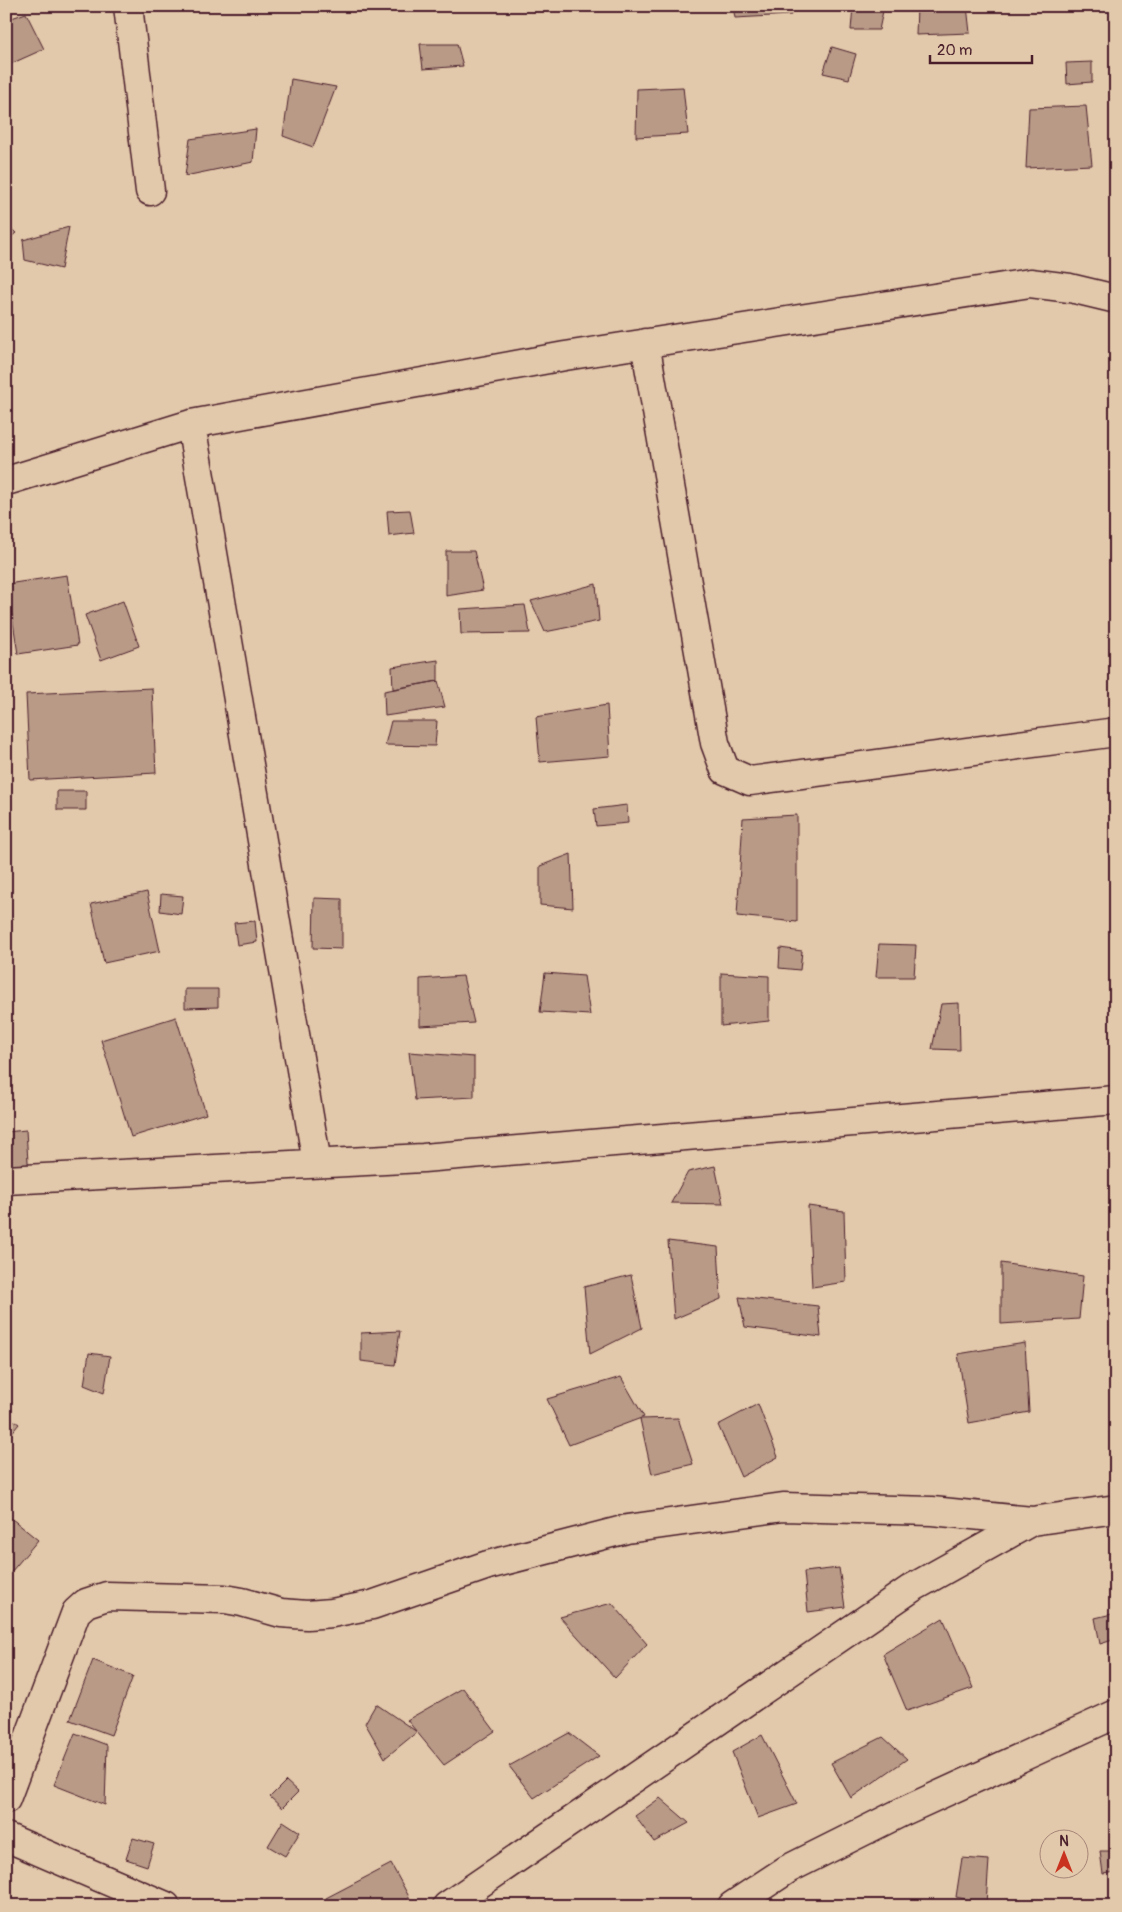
<svg xmlns="http://www.w3.org/2000/svg" width="1122" height="1912" viewBox="0 0 1122 1912" font-family="Pangolin,sans-serif">
	<style>
		.building { fill: #b89a87; stroke: #4a1f2b }
		.lines { fill: none; stroke-linecap: round; stroke-linejoin: round }
		.street-casing { stroke: #4a1f2b; stroke-width: 31 }
		.street { stroke: #e3c9ab; stroke-width: 28 }
	</style>
	<rect width="100%" height="100%" fill="#e3c9ab"/>
	<filter id="ink" filterUnits="userSpaceOnUse"><feTurbulence type="fractalNoise" baseFrequency=".02" numOctaves="2"/><feDisplacementMap in="SourceGraphic" scale="10" xChannelSelector="R" yChannelSelector="G"/><feConvolveMatrix kernelMatrix="1 2 1 2 8 2 1 2 1" color-interpolation-filters="sRGB"/></filter>
	<g filter="url(#ink)">
		<!-- building -->
		<path class="building" d="M733,6H790L791,15L735,18Z
			M853,6H884L879,30H851Z
			M917,6H967L970,33L916,35Z
			M26,13L44,49L6,66V20Z
			M420,44H457L463,66L423,69Z
			M832,47L856,54L849,79L823,73Z
			M1092,62V82L1067,84L1066,63Z
			M291,79L336,87L313,147L283,136Z
			M683,87L688,134L636,137L637,89Z
			M1086,106L1092,165L1026,168L1029,108Z
			M256,129L253,162L185,176L190,139Z
			M6,224L16,233L6,241Z
			M69,227L61,269L25,260L23,240Z
			M410,510L414,533L389,536L387,511Z
			M446,551H474L483,590L446,596Z
			M67,575L78,645L18,654L7,584Z
			M596,584L599,621L545,632L531,601Z
			M123,601L139,646L101,660L85,615Z
			M525,605L530,633L461,634L460,609Z
			M438,660V681L393,689L392,667Z
			M438,681L445,707L385,716L384,691Z
			M152,688L156,773L30,780L26,694Z
			M607,705L610,756L540,762L536,717Z
			M391,721H437L435,746L385,745Z
			M57,791H86V810H57Z
			M627,805L628,823L596,826L594,809Z
			M797,815V922L737,916L743,818Z
			M571,854L573,908L540,905V866Z
			M147,892L160,951L104,963L91,904Z
			M161,894L183,896L181,914L160,911Z
			M314,898L342,899V949L313,948Z
			M255,921L257,942L237,945L234,923Z
			M879,944L916,945L914,977H876Z
			M780,948L802,951L800,970L779,968Z
			M545,973L584,976L590,1015L540,1012Z
			M721,973L769,976V1021L721,1026Z
			M463,976L474,1023L420,1026V979Z
			M185,989H218V1007L185,1008Z
			M959,1003L960,1050L932,1049L941,1004Z
			M176,1017L206,1114L131,1137L101,1040Z
			M409,1052L474,1057V1097L415,1100Z
			M26,1130L29,1178L6,1179V1132Z
			M715,1166L723,1204L671,1203L688,1172Z
			M808,1206L844,1211L846,1282L812,1287Z
			M668,1241L718,1247L721,1299L674,1319Z
			M1001,1263L1083,1276L1079,1319L1001,1324Z
			M631,1275L642,1328L590,1354L584,1287Z
			M739,1297L818,1306L821,1337L745,1327Z
			M400,1331L395,1365L361,1361V1333Z
			M1025,1343L1029,1412L969,1423L958,1354Z
			M89,1353L110,1356L104,1393L84,1385Z
			M621,1377L644,1417L569,1445L547,1399Z
			M758,1404L778,1457L741,1477L718,1425Z
			M6,1415L19,1424L6,1440Z
			M678,1418L693,1464L652,1474L640,1419Z
			M6,1514L38,1540L6,1578Z
			M839,1568L845,1607L808,1612L804,1572Z
			M612,1603L647,1644L615,1678L560,1617Z
			M1116,1613V1639L1100,1644L1095,1618Z
			M943,1618L973,1688L907,1711L883,1654Z
			M93,1660L133,1676L111,1735L70,1720Z
			M463,1688L495,1731L444,1765L407,1720Z
			M376,1704L417,1732L385,1758L365,1723Z
			M75,1733L107,1745L105,1805L54,1785Z
			M569,1733L599,1756L534,1798L509,1766Z
			M762,1735L797,1804L758,1818L732,1752Z
			M883,1737L907,1759L851,1798L831,1763Z
			M286,1781L298,1792L282,1808L270,1797Z
			M660,1798L689,1823L654,1842L635,1816Z
			M283,1821L300,1832L285,1856L268,1846Z
			M133,1838L154,1844L147,1866L126,1859Z
			M1100,1851H1116V1872L1103,1874Z
			M962,1858L989,1860L986,1904L956,1897Z
			M391,1864L413,1904L410,1906H330L326,1898Z"/>
		<g class="lines">
			<defs>
				<path id="street" d="M128,6L150,191
					M645,343L715,743L725,770L750,781L1116,732
					M191,424L317,1163
					M6,480H10L191,424L565,356L1030,283L1070,288L1116,299
					M6,1180L423,1158L1116,1100
					M6,1799L76,1612L86,1603L107,1596L225,1599L242,1602L281,1613L307,1615L332,1613L372,1605L488,1565L627,1529L783,1507L932,1511L1032,1521
					M6,1837L166,1906
					M447,1906L912,1588L1032,1521L1116,1509
					M732,1906L788,1869L904,1811L1116,1714"/>
			</defs>
			<!-- street casing -->
			<use href="#street" class="street-casing"/>
			<!-- street -->
			<use href="#street" class="street"/>
		</g>
	</g>
	<!-- margin -->
	<rect width="1122" height="1912" fill="none" stroke="#e3c9ab" stroke-width="25"/>
	<rect x="12" y="12" width="1097" height="1887" fill="none" stroke="#4a1f2b" stroke-width="2" filter="url(#ink)"/>
	<!-- north arrow -->
	<g transform="translate(1064 1854)"><circle r="24" fill="#e3c9ab" stroke="#a68578"/>
	<path d="M0-4L9 19L0 12L-9 19Z" fill="#c8321e"/>
	<text y="-8" font-size="14" font-weight="bold" text-anchor="middle" fill="#4a1f2b">N</text>
	</g>
	<!-- scale -->
	<path d="M930 55v8h102v-8" fill="none" stroke="#4a1f2b" stroke-width="2.5"/>
	<text x="937" y="55" font-size="15" fill="#4a1f2b" stroke="#e3c9ab" stroke-width="4" paint-order="stroke">20 m</text>
</svg>
